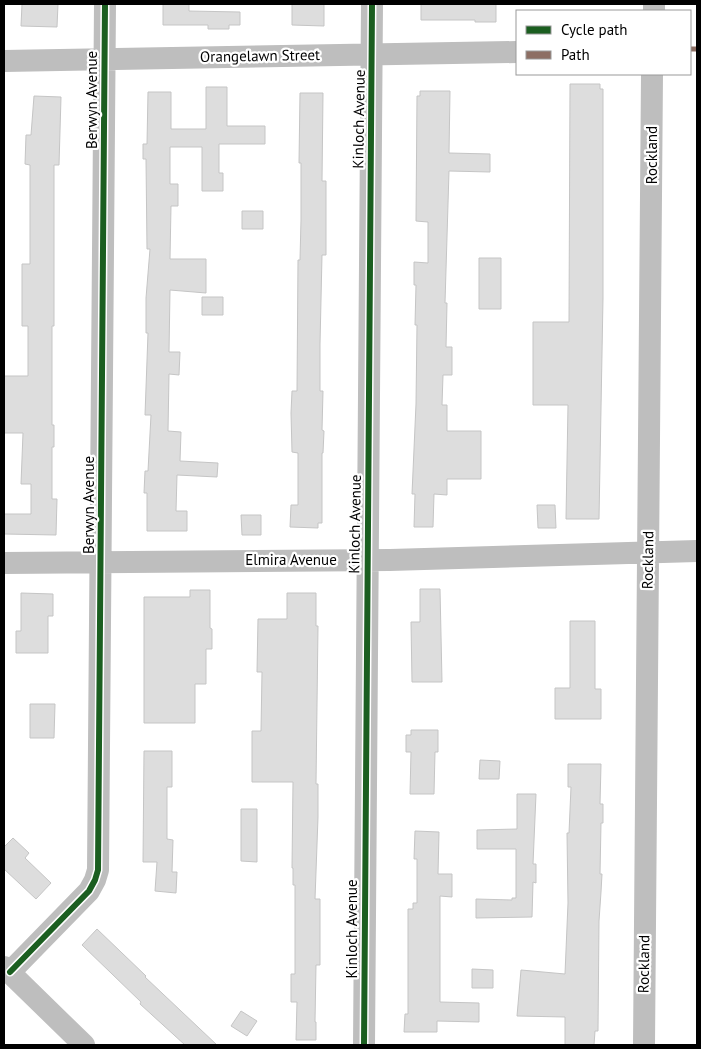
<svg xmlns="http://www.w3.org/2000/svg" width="701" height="1049" viewBox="0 0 701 1049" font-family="'PT Sans',sans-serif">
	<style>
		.building { fill: #ddd; stroke: #c5c5c5 }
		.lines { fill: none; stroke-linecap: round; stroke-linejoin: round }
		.minor { stroke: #bebebe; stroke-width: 22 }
		.quiet { stroke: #8d6e63; stroke-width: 5; stroke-dasharray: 10 5; stroke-linecap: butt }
		.cycleway-casing { stroke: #fff; stroke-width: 9 }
		.cycleway { stroke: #1b5e20; stroke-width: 6 }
		.labels { text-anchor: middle; stroke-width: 4.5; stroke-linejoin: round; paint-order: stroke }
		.street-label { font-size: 15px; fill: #000; stroke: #fff }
	</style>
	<rect width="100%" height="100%" fill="#fff"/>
	<!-- building -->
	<path class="building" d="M22,4H58L57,27L21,26Z
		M163,4H189V11L240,12V25H229V29H208V25H163Z
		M292,4H324V26L292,25Z
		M421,4H496V22H475V20H421Z
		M570,84H600V89H603V298L599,519H566L568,405H533V322H569Z
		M206,87H227V126H265V144H219V173H223V191H202V147H170V184H178V206H171L170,259H206V293L170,290L169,352H180L179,375L169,374L168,431L181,432L180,461L218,463L217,477L177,475L176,511H187V531H147V493H144L145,471H148L151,415H145L148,333H146V298L150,249H147L146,159H143V144H147L148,92H171V129H206Z
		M420,91H450L449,153L490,154V172L449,171L445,303H447L446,347H452V375H443L442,405H447V431H481V479H447V495L434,494L433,527H414L415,494H412L416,404L417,325H415L416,285H414V262L428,263V222L416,221L417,96H420Z
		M300,93H323L322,181H326V255H322L320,344V391H323L322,430L324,431L323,453H322V523H318V528L290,527L291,505H298V453L292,452L291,413L292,391H297L298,260H300L301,220V163H299Z
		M34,96L61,97L59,165H54V326H52V425H54V447H52V499H57L56,535L4,534V514H31V484H21L23,433H4V376H28V326H22V264H30V165L25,164L26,135H31Z
		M242,211H263V229H242Z
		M479,258H501V309H479Z
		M202,297H223V315H202Z
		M537,505H555L556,528H538Z
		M241,515H261V535H242Z
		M420,589H440L442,682H412L411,622H420Z
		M190,590H210V628L212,629V649H206V684H195V723H144V597H190Z
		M21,593L53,594V616H48V653H16V631H21Z
		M287,593H316V626H318L316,784H318V817L315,899H320V965H316L315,1022H316V1040H296L297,1002H291V974H295V885H293V868H292L293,782H252V731H261L262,672H257L258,619H287Z
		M570,621H595V689H601V719H555V688H570Z
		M30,704H55L54,738H30Z
		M411,730H438V752H435L434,794H410L411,752H406V735H411Z
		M144,751H172V787H167V839L173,840L172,872H177L176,893L155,891L157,862H143Z
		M480,760L500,761L499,779H479Z
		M568,764H601L600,804H603V823H601L600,874H602L601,892L599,921L598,1031H595L594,1045H565V1017L517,1016L521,970L565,974L568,903L567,833H569L571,787H568Z
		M517,794H536L533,864H536V883L533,882L532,917L476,918V899L512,900V898H516V849H477V830L517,829Z
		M241,809H257V862L241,861Z
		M415,831L439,832L438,874H452V897L440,896V1002L479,1003V1022L437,1021V1032H404L405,1014H408V909H413V903H417V859H414Z
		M13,838L29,853L25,858L51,883L36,899L4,869V847Z
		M97,929L146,976L145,977L217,1045H185L140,1004L141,1002L82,945Z
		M472,969L493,970V988H472Z
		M241,1011L257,1021L247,1036L231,1026Z"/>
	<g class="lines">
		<!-- minor -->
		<path class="minor" d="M654,11V4
			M4,61L517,52
			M4,563L390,560L697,551
			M4,967L84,1045
			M10,972L89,891L95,880L98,870L105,4
			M364,1045L372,4
			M644,1045L652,74"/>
		<!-- quiet -->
		<path class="quiet" d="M690,49H697"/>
		<defs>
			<path id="cycleway" d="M10,972L89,891L95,880L98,870L105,4
				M364,1045L372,4"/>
		</defs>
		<!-- cycleway casing -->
		<use href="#cycleway" class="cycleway-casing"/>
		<!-- cycleway -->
		<use href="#cycleway" class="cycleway"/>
	</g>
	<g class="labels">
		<!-- street labels -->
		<g class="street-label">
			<text transform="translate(260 56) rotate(-1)" y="5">Orangelawn Street</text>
			<text transform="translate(92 100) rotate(-90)" y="5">Berwyn Avenue</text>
			<text transform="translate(359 119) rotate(-89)" y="5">Kinloch Avenue</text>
			<text transform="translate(652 155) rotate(-90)" y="5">Rockland</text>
			<text transform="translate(89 505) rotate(-90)" y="5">Berwyn Avenue</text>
			<text transform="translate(355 524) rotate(-89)" y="5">Kinloch Avenue</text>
			<text x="291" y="565">Elmira Avenue</text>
			<text transform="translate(648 560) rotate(-89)" y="5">Rockland</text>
			<text transform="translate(352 929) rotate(-90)" y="5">Kinloch Avenue</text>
			<text transform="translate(644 964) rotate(-89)" y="5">Rockland</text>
		</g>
	</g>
	<!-- border -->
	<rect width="701" height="1049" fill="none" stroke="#000000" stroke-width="10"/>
	<!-- legend -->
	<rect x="516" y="10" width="175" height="65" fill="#ffffff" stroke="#999999"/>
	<rect x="526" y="26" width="25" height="8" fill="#1b5e20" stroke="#999999"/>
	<text x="561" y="35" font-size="15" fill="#000000">Cycle path</text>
	<rect x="526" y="51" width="25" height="8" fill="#8d6e63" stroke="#999999"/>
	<text x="561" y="60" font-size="15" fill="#000000">Path</text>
</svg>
